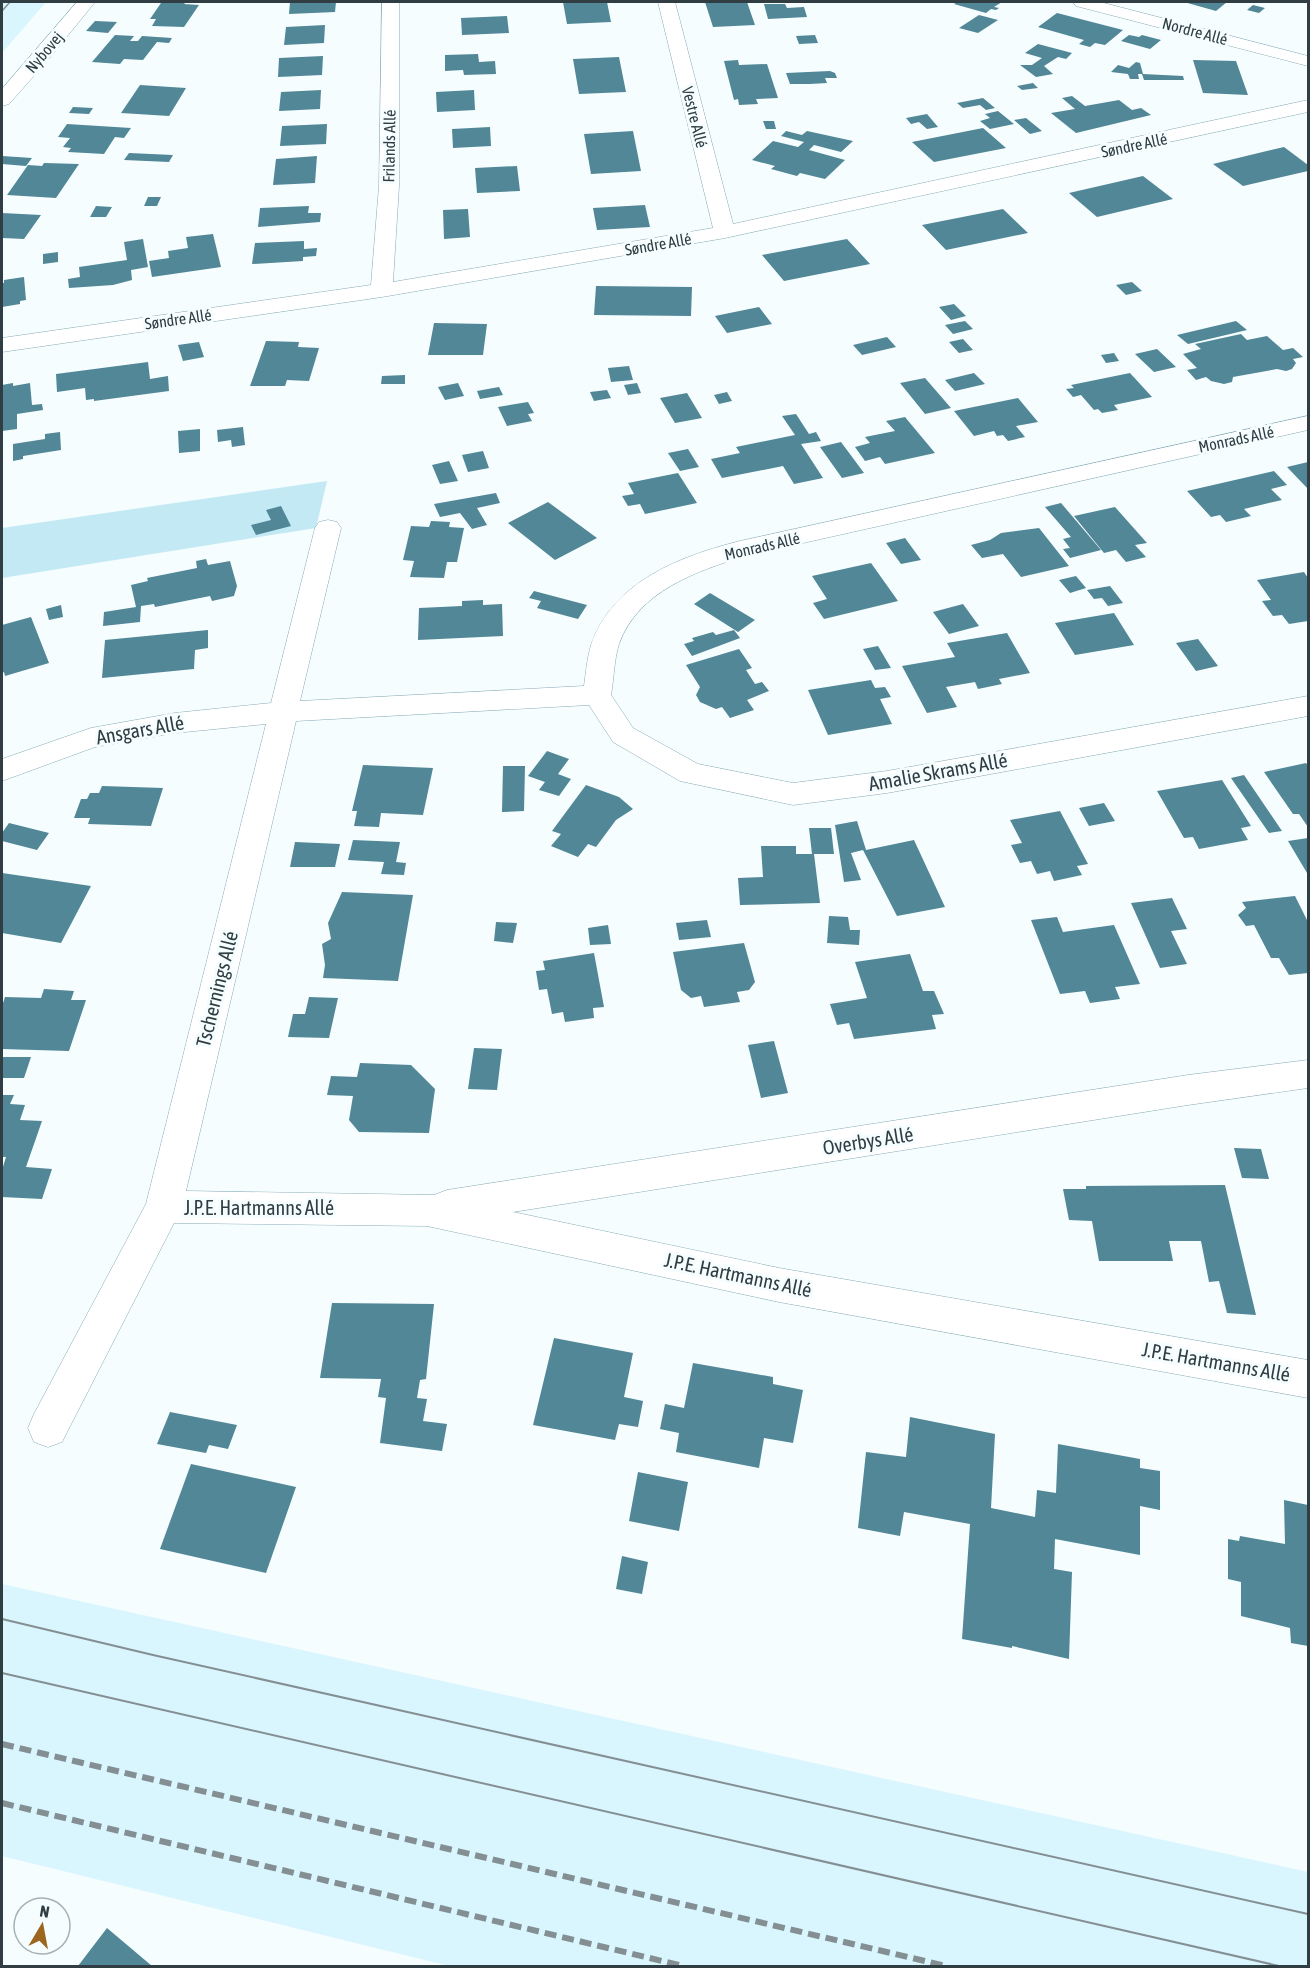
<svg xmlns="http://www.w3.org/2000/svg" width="1310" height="1968" viewBox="0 0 1310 1968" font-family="'Asap Condensed',sans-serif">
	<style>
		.built { fill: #d9f5fd }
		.green { fill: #c3e9f5 }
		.building { fill: #518796 }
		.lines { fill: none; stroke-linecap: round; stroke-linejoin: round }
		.minor-casing { stroke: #86aab5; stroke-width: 1 }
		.minor { fill: #fff; fill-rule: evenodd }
		.tram-far1 { stroke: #848f93; stroke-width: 1.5 }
		.tram { stroke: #848f93; stroke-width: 2 }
		.rail { stroke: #848f93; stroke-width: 6; stroke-dasharray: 12 6; stroke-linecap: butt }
		.labels { text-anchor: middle; stroke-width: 6; stroke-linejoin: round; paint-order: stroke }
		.far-street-label { font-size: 16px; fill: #303e43; stroke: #f5fdff }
		.street-label { font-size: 20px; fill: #303e43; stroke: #f5fdff }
	</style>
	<rect width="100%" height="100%" fill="#f5fdff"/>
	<!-- built -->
	<path class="built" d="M2,2H46L2,53Z
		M2,1584L1308,1872V1966H449L2,1856Z"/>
	<!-- green -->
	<path class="green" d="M327,481L316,528L2,578V528Z"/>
	<!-- building -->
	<path class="building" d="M168,2H186L184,4L199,5L184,27L152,26L156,19H150L161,3Z
		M290,2H336L335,12L289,14Z
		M563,2H607L611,22L567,24Z
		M705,2H747L755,25L713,27Z
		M957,2H1002L994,7L999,8L996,10L991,9L986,13L954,4Z
		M1184,2H1227L1216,11Z
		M764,4H785L787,8L804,7L807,17L768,19Z
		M1253,5L1265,8L1259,13L1247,10Z
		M1057,13L1123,30L1105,45L1095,43L1090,47L1079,44L1084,40L1038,27Z
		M979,15L998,20L978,33L959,28Z
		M507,16L509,33L462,35L461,18Z
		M95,21L117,22L108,33L86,31Z
		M325,25L324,43L284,45L286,27Z
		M115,35L134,36L130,41H138L142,36L172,38L169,43L157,42L143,60L124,59L120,64L92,62Z
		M815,35L818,43L799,44L796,36Z
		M1129,35L1139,37L1142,35L1161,40L1150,49L1121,41Z
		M1038,44L1072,53L1066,59L1058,57L1044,66L1053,74L1036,77L1020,65H1032L1042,58L1025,53Z
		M478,54L479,62L495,61L496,74L464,75L463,70L445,71V55Z
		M323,56L322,75L278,77L279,58Z
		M619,57L626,92L579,94L573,59Z
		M738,60L739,65L767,64L778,98L756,99L758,104L739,105L738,99L734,100L724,61Z
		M1193,60L1236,61L1248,95L1203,93Z
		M1136,62L1140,63L1143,74L1183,76L1184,80H1144L1142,74H1138L1139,79H1130L1128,74L1111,72L1118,65L1129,68Z
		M830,71L835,73L837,78H825L827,83L810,84H790L786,73Z
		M1033,83L1038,88L1022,90L1017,86Z
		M140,85L186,88L169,116L121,113Z
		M321,90L320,109L279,111L281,92Z
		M474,90L475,110L437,112L436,92Z
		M1072,96L1085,106L1119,100L1132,110L1141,108L1151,115L1076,133L1051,113L1075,109L1062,98Z
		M983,98L995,108L986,110L980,105L963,108L957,103Z
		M73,107L93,108L89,114L69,113Z
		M998,111L1014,124L990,129L980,121L990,118L985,114Z
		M927,114L938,127L927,129L919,122L911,124L906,118Z
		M1026,118L1042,131L1030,134L1014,120Z
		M763,121H774L776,129H766Z
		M67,124L131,128L124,138L115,137L104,154L68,152L71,148L63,147L70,138L58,137Z
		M327,124L326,144L280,146L282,126Z
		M490,127L491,146L453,148L452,129Z
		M983,128L1006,148L934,162L912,142Z
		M633,131L641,171L591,174L584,134Z
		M786,131L802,135L807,131L853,141L841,152L814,145L809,150L845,160L825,179L800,173L797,176L771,169L775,166L752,160L773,141L798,147L804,142L781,136Z
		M1284,147L1308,165V171L1243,186L1213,164Z
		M129,153L173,155L169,162L124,160Z
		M2,156L32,158L26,166L2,164Z
		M317,156L315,183L273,185L276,159Z
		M44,163L79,164L56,198L7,195L28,165L42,166Z
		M517,166L520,191L477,193L475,168Z
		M1143,176L1173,199L1097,217L1069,193Z
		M148,197H161L157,206H144Z
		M645,205L650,227L597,230L593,208Z
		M96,206L112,207L106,217H90Z
		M309,206L308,213H321L320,222L258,227L260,208Z
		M468,209L470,237L444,239L443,210Z
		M1003,209L1028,233L946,250L922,225Z
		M2,213L41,215L24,239L2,238Z
		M213,234L221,267L152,277L149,261L169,258L168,251L188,248L186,237Z
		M143,239L148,267L131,270L132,280L113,285L69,288L68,279L80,277L79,267L127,260L124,242Z
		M847,239L870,264L784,281L762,255Z
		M304,241V249L317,248L316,256L303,257V261L252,264L255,243Z
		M58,252V262L43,264V254Z
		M24,277L26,300L20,301V304L2,307V283H4V280Z
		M1132,282L1142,291L1126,295L1116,285Z
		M596,286L692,287L691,316L594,315Z
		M954,304L966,316L951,320L939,307Z
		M759,307L772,324L727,333L715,316Z
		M965,321L973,329L953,334L945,325Z
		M1236,321L1247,330L1188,344L1177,335Z
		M434,323L487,324L483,355H428Z
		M1241,334L1247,340L1267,336L1283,350L1293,348L1303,357L1293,359L1296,363L1292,369L1286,371L1277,369L1233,377L1232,382L1224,384L1211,381L1206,377L1196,380L1187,370L1197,368L1183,354L1201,349L1195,344Z
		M887,337L896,347L862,355L853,345Z
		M963,339L973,350L959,353L949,342Z
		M266,341L299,342L298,347L319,348L309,381L287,380L285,386H250Z
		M199,342L204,357L183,361L178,345Z
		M1157,349L1176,367L1154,372L1135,354Z
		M1114,353L1119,361L1106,363L1101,355Z
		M148,362L150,379L168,376L169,391L94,401V399L86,400L85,388L57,392L56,374Z
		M629,366L633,380L611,382L608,368Z
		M974,373L985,384L955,391L945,380Z
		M1130,373L1152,397L1114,405L1118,410L1102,413L1098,409L1094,410L1081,395L1073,397L1066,389L1074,388L1071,385Z
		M405,375V384H381L382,376Z
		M925,378L951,408L925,414L900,383Z
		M13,383V386L30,383L32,405L42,404L43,410L17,414V429L2,431V385Z
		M458,383L464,396L445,400L438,387Z
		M637,383L641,393L628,395L624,385Z
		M499,387L503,395L480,399L477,391Z
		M607,390L611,398L594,401L590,392Z
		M727,392L732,401L719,404L714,395Z
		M687,393L702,418L675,423L660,398Z
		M1018,398L1038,422L1016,426L1025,437L1008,441L1003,435L997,436L994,431L974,436L954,411Z
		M528,402L534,413L528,414L532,421L507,426L498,407Z
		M796,414L809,434L816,432L821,441L801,444L823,478L794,484L783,466L722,478L711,459L740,453L736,447L795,435L782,416Z
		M905,417L935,453L885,464L880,457L865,461L855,447L870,443L865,437L895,431L886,421Z
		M243,427L245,445L232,447L231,440L218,442L217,430Z
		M200,429V451L179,453L178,431Z
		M60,432L61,450L23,456V459L13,461V444L45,439V434Z
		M841,442L864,473L842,478L820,447Z
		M688,449L699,467L680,471L668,453Z
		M483,451L489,468L468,472L462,455Z
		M449,461L458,481L440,484L432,465Z
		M1308,462V489L1287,467Z
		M1274,471L1287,485L1271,489L1282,500L1244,509L1251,516L1226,522L1220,515L1211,517L1187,491Z
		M678,473L697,503L645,514L640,504L628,506L622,496L634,494L628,483Z
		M496,493L500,503L477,508L487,525L472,529L460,513L440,517L434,504Z
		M548,502L597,538L555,560L508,523Z
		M1061,503L1101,550L1070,558L1063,549L1070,548L1063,539L1071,537L1045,507Z
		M281,506L291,526L256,535L251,525L271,520L266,510Z
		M1115,507L1147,543L1135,545L1146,557L1126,562L1116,550L1104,553L1074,516Z
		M431,521L450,522L449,527L464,528L457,562H447L444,578L410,577L414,561L403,560L411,526L429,527Z
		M1039,528L1069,566L1021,577L1003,554L982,558L971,545L990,540L1001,533Z
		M905,538L921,560L901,564L886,543Z
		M206,559L208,565L230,561L237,586L234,596L212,601L210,596L155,607L154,604L141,606L140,622L103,626L104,612L136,607L131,585L148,581L147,578L197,568L196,561Z
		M871,563L898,601L824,619L813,603L827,599L812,576Z
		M1304,572L1308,578V621L1289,624L1282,615L1273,616L1262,601L1271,600L1257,580Z
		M1076,576L1086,588L1070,593L1059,580Z
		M1110,586L1123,603L1108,606L1102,598L1094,599L1087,590Z
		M534,591L587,605L578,619L537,608L541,601L529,598Z
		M710,593L755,620L738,632L694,604Z
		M483,600V605L502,604L503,636L418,640L419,608L462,606V601Z
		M963,604L979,626L949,634L933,612Z
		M61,605L63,617L49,620L46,609Z
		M1114,613L1134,645L1075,655L1055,623Z
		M31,617L49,663L5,676L4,672L2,673V625Z
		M208,630V648L195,650L194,669L102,678L105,640Z
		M734,630L740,638L692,656L684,644L694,641L692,638L713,632L716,635Z
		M1007,633L1030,673L999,679L1002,684L978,689L975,682L946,687L957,707L927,713L902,666L955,657L947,643Z
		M1198,639L1218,666L1196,671L1176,643Z
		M878,646L891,668L875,670L863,649Z
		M739,649L752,668L746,670L755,684L762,682L769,691L747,700L754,710L730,718L722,707L716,709L700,702L696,695L700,687L686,665Z
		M871,680L875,688L885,687L891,697L880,699L892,724L828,735L808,690Z
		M547,751L569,759L558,774L571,779L559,796L539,790L545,782L528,776Z
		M1306,763L1308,766V827L1299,814H1293L1264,772Z
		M363,765L433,768L423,815L381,813L379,827L354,826L357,811H352Z
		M503,766H525L524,811L502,812Z
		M1244,775L1282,831L1269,833L1231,778Z
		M1222,780L1251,826L1241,828L1248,840L1199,849L1193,837L1184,838L1157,791Z
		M586,785L619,797L633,809L616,820L596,847L588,844L578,857L551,846L561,834L552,831Z
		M102,786L163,788L151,826L88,824L90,818H74L81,799H87L90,793H99Z
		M1104,803L1115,821L1089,826L1079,808Z
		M1060,811L1088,864L1077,866L1082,875L1054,881L1050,871L1037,874L1031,861L1020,863L1011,845L1022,843L1010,820Z
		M857,821L866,850L914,840L945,907L897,916L863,850L851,853L861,880L844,882L835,825Z
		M9,823L49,833L37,850L2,841V833Z
		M809,828H831L834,854H814L820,903L740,905L738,878L763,877L761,846H796V854H812Z
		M1308,838V872L1307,873L1288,841Z
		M353,840L400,842L396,862L406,863L404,875L381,874L384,862L348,860Z
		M295,842L340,844L335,867H290Z
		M2,873L91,886L61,943L2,933Z
		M342,892L413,895L398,981L323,978L325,965L322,944L331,939L328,923Z
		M1295,896L1308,922V973L1289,975L1279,958H1271L1254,925L1246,926L1238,915L1246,908L1242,902Z
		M1172,898L1187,929L1171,931L1187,964L1160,968L1131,903Z
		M829,916L848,917L850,930H860L859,945L827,943Z
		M1057,917L1063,932L1114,925L1140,984L1115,987L1120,999L1090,1003L1085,991L1060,994L1031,920Z
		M707,920L711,937L679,940L676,923Z
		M496,922L517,923L513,943L494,941Z
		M608,925L611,944L590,945L588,928Z
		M744,943L755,982L749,990L737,992L740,1002L704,1007L701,996L691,998L681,990L673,952Z
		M594,953L604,1007L593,1008L594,1018L565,1022L563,1012L552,1014L547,989L539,990L536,971L545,970L543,961Z
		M910,954L923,991H934L944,1014L932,1015L936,1029L854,1039L849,1023L837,1025L830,1004L867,998L855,962Z
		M44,989L74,991L71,1000H86L69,1051L2,1049V1006L5,997L41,998Z
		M309,997L338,998L329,1038L288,1037L293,1014H305Z
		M774,1041L788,1093L761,1098L748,1045Z
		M474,1048L502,1049L497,1090L468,1089Z
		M2,1057H31L24,1078H2Z
		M360,1063L411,1065L435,1089L429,1133L359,1132L349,1120L353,1096L327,1095L331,1076L357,1077Z
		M2,1095H14L10,1104L25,1105L20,1120L42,1121L26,1167L52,1169L42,1199L2,1197V1170L6,1157H2Z
		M1234,1148L1261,1149L1269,1179L1242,1178Z
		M1225,1185L1256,1315L1227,1313L1219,1281L1209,1282L1201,1241H1169L1173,1261H1099L1092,1221L1069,1220L1063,1189H1086V1186Z
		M332,1303L434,1304L426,1379L420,1380L417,1398L427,1399L423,1421L447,1424L442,1451L380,1443L386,1398L378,1397L381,1379L320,1378Z
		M554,1338L633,1353L624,1397L643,1401L638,1427L619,1424L615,1440L533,1425Z
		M693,1363L773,1377V1384L803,1390L793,1443L764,1438L759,1468L676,1452L679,1433L660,1429L665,1404L684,1408Z
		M170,1412L237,1425L228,1449L209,1445L206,1453L157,1444Z
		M910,1417L995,1434L991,1508L1035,1517L1037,1490L1056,1493L1058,1444L1140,1459V1468L1160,1471V1510L1140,1506V1555L1055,1539L1054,1569L1072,1572L1069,1659L1012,1646V1648L962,1639L970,1524L904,1512L900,1536L858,1528L866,1452L906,1457Z
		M191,1464L296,1487L266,1573L160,1549Z
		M638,1472L688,1482L679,1531L629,1521Z
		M1284,1500L1308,1505V1646L1291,1643L1290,1628L1241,1616V1582L1228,1579V1539L1239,1541L1240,1536L1285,1544Z
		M622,1556L648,1562L642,1594L616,1589Z
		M107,1928L152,1966H78Z"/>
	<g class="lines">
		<defs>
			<path id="minor" d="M77,2H95L48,60L9,104L2,106V89Z
				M382,2H399V186L393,282L713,228L658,2H675L733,224L1308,100V112L725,238L382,297L2,352V338L371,285L379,186Z
				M1073,2H1100L1308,56V66L1076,6Z
				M1308,416V430L745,556C697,571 638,591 619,644C614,660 614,678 611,695L633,728L698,764L793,783L887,771L1308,696V716L887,793L793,805L680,781L613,742L589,705L296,721L186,1191L434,1195L447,1190L1188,1075L1308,1060V1088L1188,1105L513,1212L779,1268L1308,1360V1398L779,1302L427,1226L174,1223L62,1442L48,1447L34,1442L28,1428L34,1414L146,1204L266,724L175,733L95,747L2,781V759L91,728L175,713L271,703L315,528L319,522L328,520L337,522L341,528L300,701L584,686C586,672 587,658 591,645C613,581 681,556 740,541Z"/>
		</defs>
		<!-- minor casing -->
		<use href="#minor" class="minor-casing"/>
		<!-- minor -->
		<use href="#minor" class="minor"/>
		<!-- tram-far1 -->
		<path class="tram-far1" d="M2,11L10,2"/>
		<!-- tram -->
		<path class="tram" d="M2,1619L153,1655L1308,1914
			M2,1673L1279,1966"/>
		<!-- rail -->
		<path class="rail" d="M2,1744L946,1966
			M2,1803L683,1966"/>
	</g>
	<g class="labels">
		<!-- far-street labels -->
		<g class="far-street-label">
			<text transform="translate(1195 31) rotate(15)" y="6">Nordre Allé</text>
			<text transform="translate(44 52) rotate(-50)" y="6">Nybovej</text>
			<text transform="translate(695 117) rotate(76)" y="6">Vestre Allé</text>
			<text transform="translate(1134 145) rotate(-12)" y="6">Søndre Allé</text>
			<text transform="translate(389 146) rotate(-89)" y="6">Frilands Allé</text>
			<text transform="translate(658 244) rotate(-10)" y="6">Søndre Allé</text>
			<text transform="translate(178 319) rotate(-8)" y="6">Søndre Allé</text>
			<text transform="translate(1236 439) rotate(-12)" y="6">Monrads Allé</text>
			<text transform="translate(762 546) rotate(-13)" y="6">Monrads Allé</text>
		</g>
		<!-- street labels -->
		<g class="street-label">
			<text transform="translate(140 730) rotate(-10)" y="7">Ansgars Allé</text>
			<text transform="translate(938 772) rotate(-10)" y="7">Amalie Skrams Allé</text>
			<text transform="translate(217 989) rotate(-76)" y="7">Tschernings Allé</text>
			<text transform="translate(868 1141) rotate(-9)" y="7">Overbys Allé</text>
			<text x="259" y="1215">J.P.E. Hartmanns Allé</text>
			<text transform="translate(738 1275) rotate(12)" y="7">J.P.E. Hartmanns Allé</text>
			<text transform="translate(1216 1362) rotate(10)" y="7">J.P.E. Hartmanns Allé</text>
		</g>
	</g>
	<!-- border -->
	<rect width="1310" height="1968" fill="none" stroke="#303e43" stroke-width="6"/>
	<!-- north arrow -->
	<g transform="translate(42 1926) rotate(10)"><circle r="28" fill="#f5fdff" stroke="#a6b1b4" stroke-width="1.5"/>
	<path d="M0-4.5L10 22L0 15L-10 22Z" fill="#9c661f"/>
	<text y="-9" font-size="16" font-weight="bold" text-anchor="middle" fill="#303e43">N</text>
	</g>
</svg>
